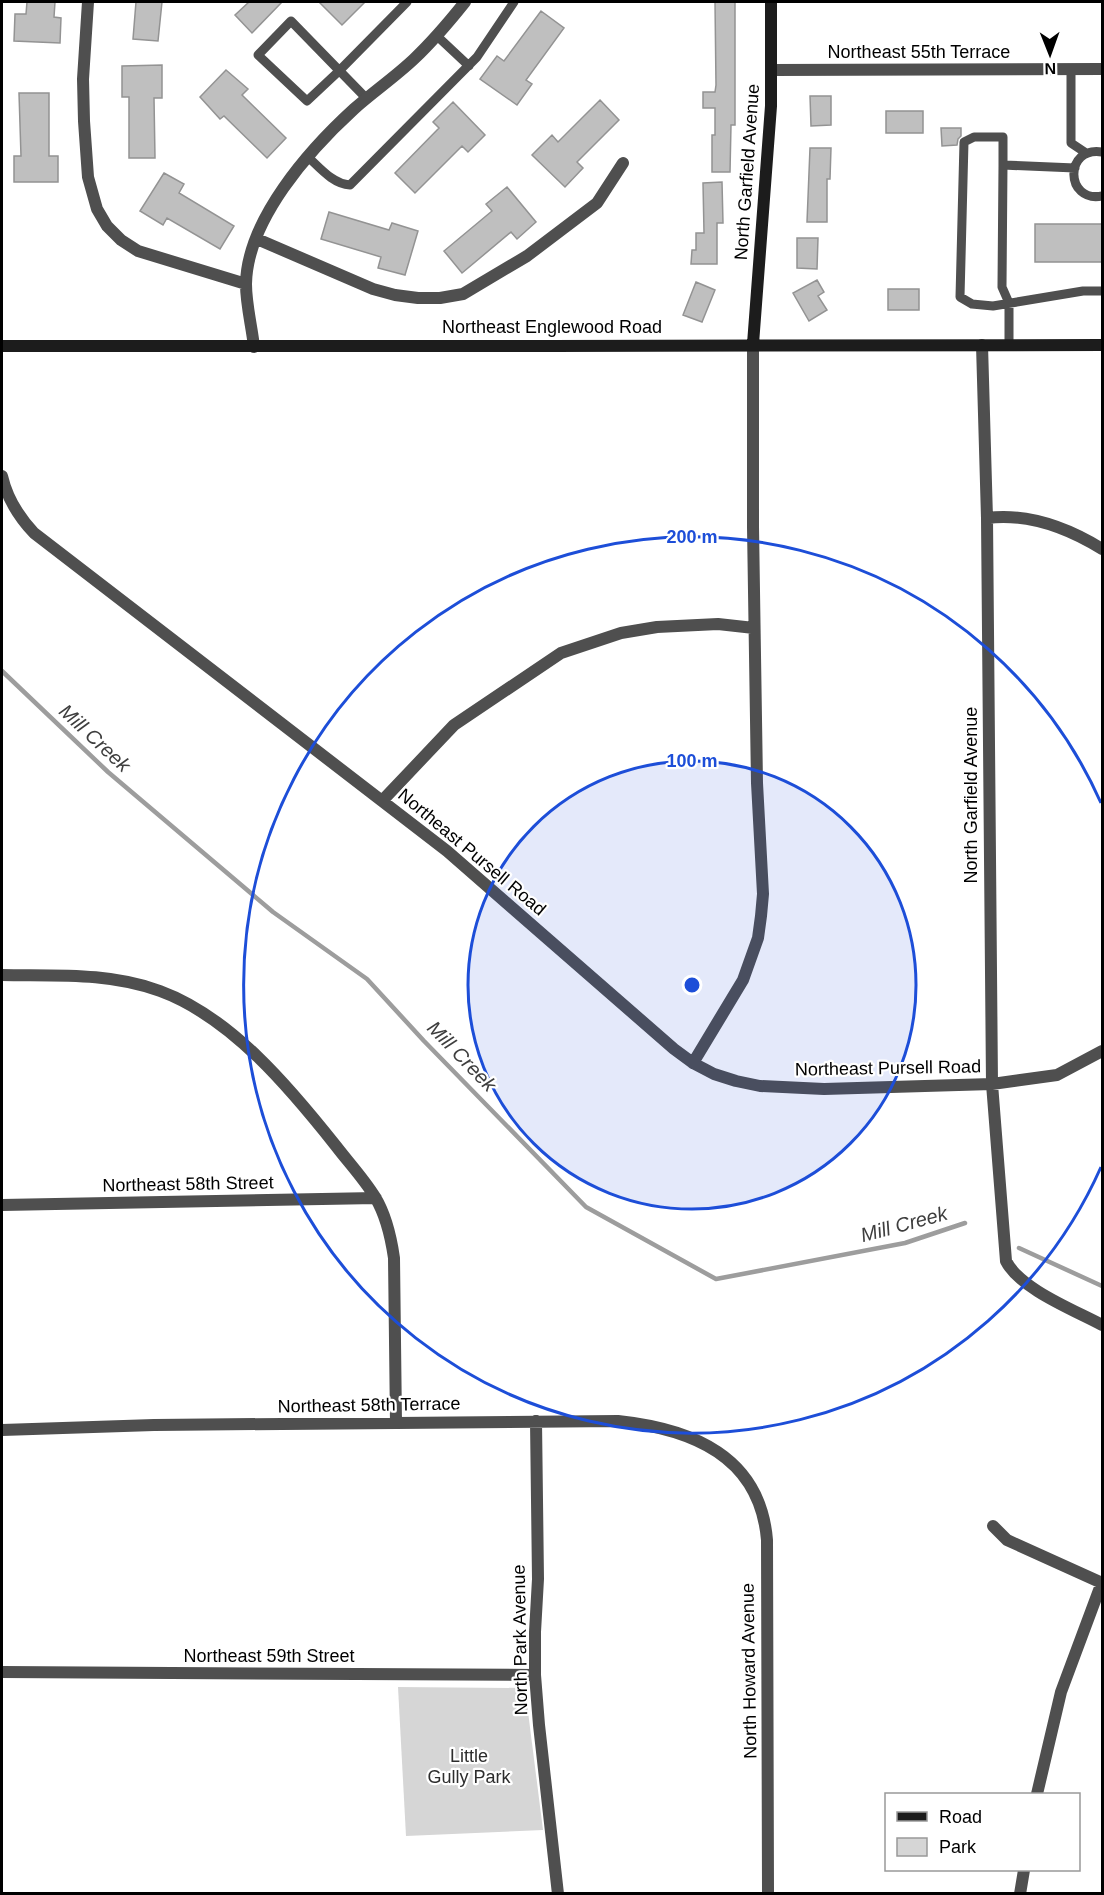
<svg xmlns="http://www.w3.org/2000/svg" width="1104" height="1895" viewBox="0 0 1104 1895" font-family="Arial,sans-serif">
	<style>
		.green { fill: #d6d6d6 }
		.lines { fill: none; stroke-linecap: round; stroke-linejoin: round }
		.stream { stroke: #9d9d9d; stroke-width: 4.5 }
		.building { fill: #bfbfbf; stroke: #939393; stroke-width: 1.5 }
		.lane { stroke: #4f4f4f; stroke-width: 9 }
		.street { stroke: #4f4f4f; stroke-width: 12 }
		.secondary { stroke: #1c1c1c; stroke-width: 12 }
		.ring { fill: none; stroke: #1d4ed8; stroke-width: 3 }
		.labels { text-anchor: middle; stroke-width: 4.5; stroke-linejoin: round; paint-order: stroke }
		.street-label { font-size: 18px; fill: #000; stroke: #fff }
		.park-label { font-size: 18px; fill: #2d2d2d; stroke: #fff }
		.water-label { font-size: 20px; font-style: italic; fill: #3e3e3e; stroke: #fff }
		.centre { fill: #1d4ed8; stroke: #fff; stroke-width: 3 }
		.ring-label { font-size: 18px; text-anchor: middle; font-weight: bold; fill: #1d4ed8; stroke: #fff; stroke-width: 4.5; stroke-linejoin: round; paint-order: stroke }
	</style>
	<rect width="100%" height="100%" fill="#fff"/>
	<!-- green -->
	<path class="green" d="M398,1687L525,1688L543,1830L406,1836Z"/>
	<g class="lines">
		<!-- stream -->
		<path class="stream" d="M2,671L108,772L273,912L367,979L424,1041L586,1207L716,1279L905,1243L965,1223
			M1019,1248L1102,1286"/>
	</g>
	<!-- building -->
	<path class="building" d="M27,2H55L54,17L61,18L60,43L14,41L15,14H26Z
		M136,2H162L158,41L133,39Z
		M249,2H282L252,33L235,15Z
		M319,2H365L342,25Z
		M715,2H735V125H731L730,172H712V135H715V108H703V92H715L716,85Z
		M541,11L564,28L526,80L532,84L517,105L480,79L497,56L504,61Z
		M162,65V98H154L155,158H129V97H122V66Z
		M226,70L248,89L242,95L286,138L267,158L224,116L220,119L200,97Z
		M19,93H49V156H58V182H14V156H21Z
		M810,96H831V125L811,126Z
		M600,100L619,120L577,162L583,168L565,187L532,155L552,135L558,142Z
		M453,102L485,135L468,152L462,146L415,193L395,173L439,128L433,122Z
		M886,111H923V133H886Z
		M941,128H961V136L958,139L957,145L942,146Z
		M810,148H831L830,179H827V222H807Z
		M164,173L184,184L179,193L234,226L220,249L167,218L163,225L140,211Z
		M722,182L723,223H717V264H691L692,250H696V233H704L703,183Z
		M507,187L536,222L517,239L511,232L462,273L444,251L492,211L486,204Z
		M329,212L389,230L392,223L418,231L405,275L378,268L381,257L321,239Z
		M1035,224H1102V262H1035Z
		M797,238H818L817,269L797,268Z
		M817,280L824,292L818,296L827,310L809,321L793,293Z
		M696,282L715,290L702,322L683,315Z
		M888,289H919V310H888Z"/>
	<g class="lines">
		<!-- lane -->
		<path class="lane" d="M437,36L469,66
			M1071,69V143L1086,153
			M367,99L291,21L258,55L307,101L339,71L407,2
			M1102,152C1064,146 1065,203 1102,196
			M308,157C320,168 333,184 350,185L477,57L514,2
			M1003,165V137H974L964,142L960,297L972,304L993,306L1083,291H1102
			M1009,345V303L1002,287L1003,165L1075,168"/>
		<!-- street -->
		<path class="street" d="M88,2L83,79L84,121L88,177L97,209L107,226L121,240L138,251L246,284
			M772,70L1102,69
			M257,239L373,289L395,295L418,298H440L463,294L527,256L597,203L623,163
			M982,345L987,518L992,1084L1006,1261C1020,1289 1074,1310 1102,1325
			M254,347C252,327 246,305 246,284C247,220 309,150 354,109C373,92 395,77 414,59C433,41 449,22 465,2
			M2,476C7,498 18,516 34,533L447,851L674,1049L693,1063L714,1074L736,1081L760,1086L824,1089L992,1084L1057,1075L1102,1051
			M987,518C1027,513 1068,528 1102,549
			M382,801L454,725L561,653L621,633L657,627L718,624L754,628
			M2,975C54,976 109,972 160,991C231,1017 290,1088 336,1146C349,1163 364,1179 375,1197C386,1215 391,1237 394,1258L396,1423
			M693,1063L743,980L758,938L761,916L763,894L757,783L753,527V344
			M2,1205L376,1198
			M536,1421L538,1579L535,1632V1675L539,1725L558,1894
			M2,1430L154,1425L618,1421C692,1429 760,1456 767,1540L768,1894
			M993,1526L1007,1540L1102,1583
			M2,1672L535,1675
			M1037,1794L1061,1692L1102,1582
			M1020,1894L1024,1870"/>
		<!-- secondary -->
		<path class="secondary" d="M753,344L771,106V2
			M2,346C369,348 735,344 1102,345"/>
	</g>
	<!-- distance rings -->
	<circle cx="692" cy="985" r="224" fill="#1d4ed8" fill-opacity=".12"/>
	<g class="ring">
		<circle cx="692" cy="985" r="224"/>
		<path d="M1101 1167A448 448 0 1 1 1101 803"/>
	</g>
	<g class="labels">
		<!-- street labels -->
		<g class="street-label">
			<text x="919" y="58">Northeast 55th Terrace</text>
			<text transform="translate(747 172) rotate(-86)" y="6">North Garfield Avenue</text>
			<text x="552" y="333">Northeast Englewood Road</text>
			<text transform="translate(971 795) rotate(-90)" y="6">North Garfield Avenue</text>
			<text transform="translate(472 852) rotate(40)" y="6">Northeast Pursell Road</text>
			<text transform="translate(888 1068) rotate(-1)" y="6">Northeast Pursell Road</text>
			<text transform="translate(188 1184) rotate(-1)" y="6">Northeast 58th Street</text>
			<text transform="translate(369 1405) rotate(-1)" y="6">Northeast 58th Terrace</text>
			<text transform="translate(520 1640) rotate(-91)" y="6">North Park Avenue</text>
			<text x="269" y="1662">Northeast 59th Street</text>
			<text transform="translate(749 1671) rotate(-91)" y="6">North Howard Avenue</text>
		</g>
		<!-- park labels -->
		<g class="park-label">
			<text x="469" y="1762">Little<tspan x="469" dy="21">Gully Park</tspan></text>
		</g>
		<!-- water labels -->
		<g class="water-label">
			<text transform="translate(95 738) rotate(43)" y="7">Mill Creek</text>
			<text transform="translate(462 1056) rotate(46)" y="7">Mill Creek</text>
			<text transform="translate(904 1224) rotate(-15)" y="7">Mill Creek</text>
		</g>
	</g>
	<circle cx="692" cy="985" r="9" class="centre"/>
	<g class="ring-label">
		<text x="692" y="543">200 m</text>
		<text x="692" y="767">100 m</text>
	</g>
	<!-- border -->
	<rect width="1104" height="1895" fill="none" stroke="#000000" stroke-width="6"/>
	<!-- legend -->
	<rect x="885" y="1793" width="195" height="78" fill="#ffffff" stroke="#999999" stroke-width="1.5"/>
	<rect x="897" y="1812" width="30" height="9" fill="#1c1c1c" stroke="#999999" stroke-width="1.5"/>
	<text x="939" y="1823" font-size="18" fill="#000000">Road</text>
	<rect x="897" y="1838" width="30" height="18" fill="#d6d6d6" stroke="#999999" stroke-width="1.5"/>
	<text x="939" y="1853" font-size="18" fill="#000000">Park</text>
	<!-- north arrow -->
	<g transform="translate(1050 54) rotate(179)" stroke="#ffffff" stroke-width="4.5" paint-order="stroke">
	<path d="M0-4.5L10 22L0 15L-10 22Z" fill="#000000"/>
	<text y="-9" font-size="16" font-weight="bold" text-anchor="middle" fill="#000000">N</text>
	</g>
</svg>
